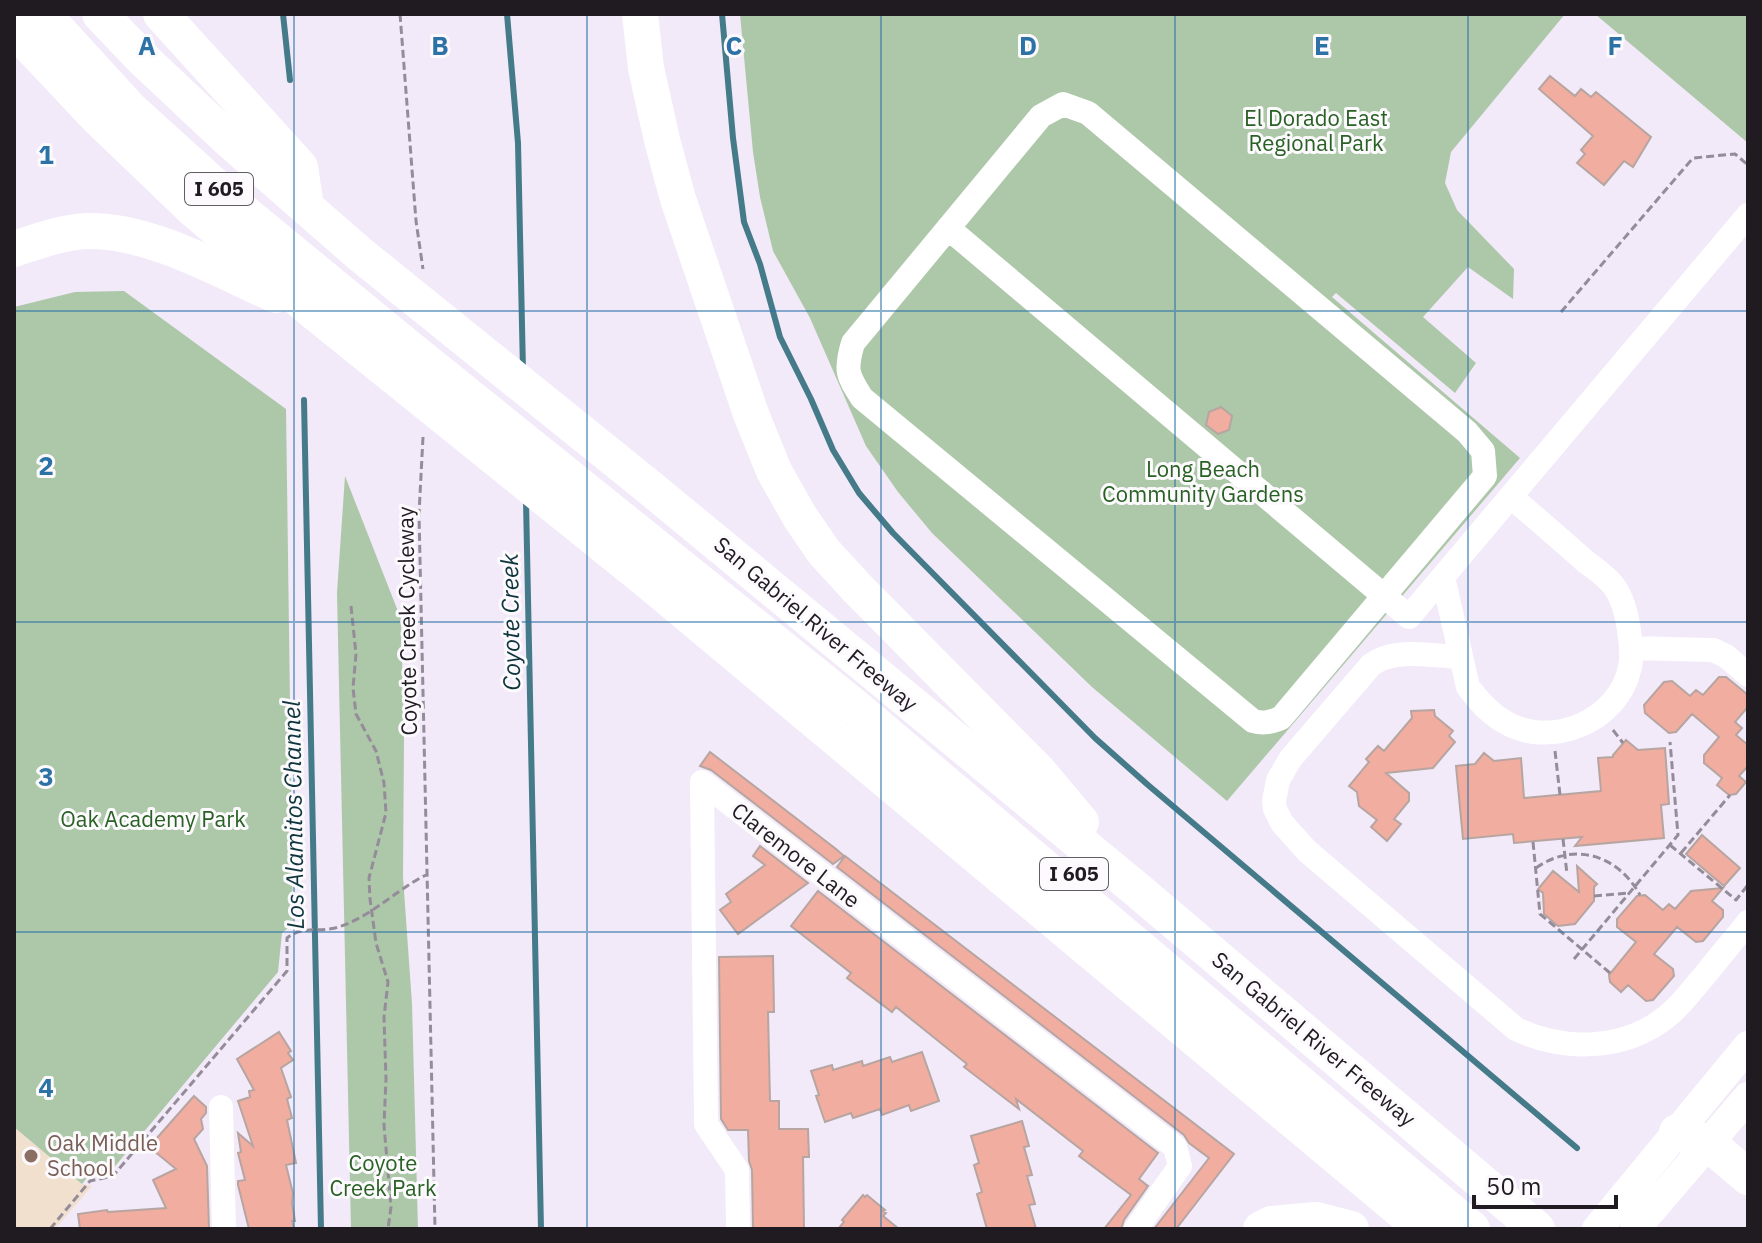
<svg xmlns="http://www.w3.org/2000/svg" width="1762" height="1243" viewBox="0 0 1762 1243" font-family="'IBM Plex Sans',sans-serif">
	<style>
		.education { fill: #f2e0cf }
		.green { fill: #adc7a9 }
		.lines { fill: none; stroke-linecap: round; stroke-linejoin: round }
		.stream { stroke: #457b89; stroke-width: 6 }
		.building { fill: #f0ada0; stroke: #b7a5a1; stroke-width: 2 }
		.path { stroke: #948d99; stroke-width: 3; stroke-dasharray: 8 4; stroke-linecap: butt }
		.minor { stroke: #fff; stroke-width: 24 }
		.major { stroke: #fff; stroke-width: 30 }
		.highway { stroke: #fff; stroke-width: 36 }
		.grid { fill: none; stroke: #2c72a7; stroke-width: 2; stroke-opacity: 0.55 }
		.education-dot { fill: #8d6e63; stroke: #fcfafd; stroke-width: 3 }
		.labels { text-anchor: middle; stroke-width: 6; stroke-linejoin: round; paint-order: stroke }
		.shield { fill: #fcfafd; stroke: #615e63; stroke-width: 2 }
		.shield-label { font-size: 20px; font-weight: bold; fill: #1f1b21 }
		.park-label { font-size: 22px; fill: #286123; stroke: #fcfafd }
		.street-label { font-size: 22px; fill: #1f1b21; stroke: #fcfafd }
		.education-label { font-size: 22px; fill: #785e54; stroke: #fcfafd; text-anchor: start }
		.water-label { font-size: 24px; font-style: italic; fill: #0e353d; stroke: #fcfafd }
		.grid-label { font-size: 26px; text-anchor: middle; font-weight: bold; fill: #2c72a7; stroke: #fcfafd; stroke-width: 6; stroke-linejoin: round; paint-order: stroke }
	</style>
	<rect width="100%" height="100%" fill="#f2e9f9"/>
	<!-- education -->
	<path class="education" d="M14,1127L82,1184L92,1186L55,1229H14Z"/>
	<!-- green -->
	<path class="green" d="M740,14H1565L1451,152L1445,183L1457,210L1514,269L1513,299L1468,267L1423,317L1476,363L1455,393L1336,293L1332,297L1520,458L1227,801L1092,687L932,533L898,492L866,446L810,318L773,251L760,197L753,152Z
		M1595,14H1748V143Z
		M124,291L286,409L293,924L282,933L278,972L111,1171L90,1174L82,1184L14,1127V307L75,292Z
		M345,476L401,619L404,739L403,877L412,1004L418,1229H351L337,593Z"/>
	<g class="lines">
		<!-- stream -->
		<path class="stream" d="M283,14L290,80
			M507,14L518,143L523,370
			M722,14L733,138L744,222L760,264L780,337L811,399L833,450L859,493L893,533L1095,738L1148,785L1577,1148
			M304,400L321,1229
			M526,501L541,1229"/>
	</g>
	<!-- building -->
	<path class="building" d="M1550,76L1575,96L1581,89L1591,97L1596,92L1651,137L1633,167L1624,161L1604,185L1577,163L1585,154L1581,150L1593,136L1539,89Z
		M1221,407L1232,416L1229,430L1218,434L1206,425L1209,412Z
		M1719,677H1726L1748,695V707L1735,722L1742,728L1736,735L1748,745V766L1739,776L1746,782L1736,794L1729,795L1717,785L1722,778L1704,763V755L1719,737L1692,714L1676,732L1669,733L1645,713L1644,705L1664,682L1672,681L1690,696L1696,690L1703,695Z
		M1434,710L1435,716L1453,731L1449,736L1455,742L1433,768L1386,773L1409,793V801L1394,819L1401,824L1387,841L1371,827L1377,820L1359,806L1357,792L1349,786L1369,762L1366,759L1378,746L1384,751L1412,718L1411,711Z
		M1626,740L1638,750L1665,748L1669,804L1661,805L1664,838L1575,846L1582,837L1514,843L1513,834L1463,839L1456,766L1475,764L1484,753L1494,761L1521,758L1524,798L1601,791L1598,758L1613,757V755Z
		M710,752L836,849L844,856L833,864L711,770L700,766Z
		M1702,835L1740,868L1724,886L1686,854Z
		M760,846L808,883L738,934L720,910L731,902L726,894L765,865L753,856Z
		M845,856L1234,1154L1176,1229H1154L1209,1158L1189,1143L1184,1135L837,867Z
		M1577,866L1597,884L1594,887V901L1575,924L1558,926L1544,914L1543,893L1538,889L1553,871L1579,892Z
		M1723,888L1712,901L1723,910V917L1703,941L1696,942L1677,927L1654,954L1673,969L1674,976L1653,1000L1646,1001L1628,985L1621,992L1610,982L1609,975L1636,942L1617,927V919L1637,896L1645,895L1663,910L1669,904L1675,909L1691,891Z
		M818,891L1158,1153L1139,1179L1148,1186L1124,1220L1121,1229H1104L1131,1195L1079,1156L1083,1151L1016,1099L1019,1109L964,1067L967,1064L896,1007L892,1012L847,978L851,973L791,926Z
		M773,956L774,1012H768L770,1101H779V1129H808L809,1157H803L804,1229H753L752,1170L749,1161L748,1130H728L721,1119L719,957Z
		M279,1032L291,1051L288,1053L293,1060L281,1068L291,1097L287,1099L292,1118L287,1120L296,1163L286,1165L293,1193L292,1203L295,1221H292L294,1229H249L238,1185V1181L245,1180L238,1153L241,1152L238,1133L253,1146L238,1101L250,1097L249,1091L254,1090L237,1059Z
		M922,1052L939,1101L911,1111L909,1105L882,1115L880,1109L853,1118L851,1113L825,1122L816,1096L819,1095L811,1071L832,1065L833,1070L862,1061L863,1066L890,1057L892,1062Z
		M194,1096L206,1107V1113L201,1119L203,1129L194,1139L207,1166L209,1229H80L78,1214L107,1210L108,1212L166,1208L153,1180L176,1169L149,1147Z
		M1022,1121L1029,1146L1024,1147L1032,1175L1027,1176L1035,1204L1029,1205L1036,1229H987L977,1194L982,1192L974,1165L979,1163L971,1136Z
		M863,1195L865,1197L867,1195L885,1210L883,1211L886,1213L883,1216L899,1229H838L844,1222L842,1220Z"/>
	<g class="lines">
		<!-- path -->
		<path class="path" d="M400,14L416,221L423,269
			M1561,312L1693,158L1735,154L1748,165
			M423,437L419,514L435,1229
			M351,606L356,654L353,688L356,714L376,751L384,783L386,813L369,878L370,899L376,943L388,982L384,1017L386,1079L384,1125L391,1207L388,1229
			M1613,730L1623,743
			M1555,751L1560,795
			M1563,839L1567,874
			M1533,842L1540,914L1610,973
			M1670,845L1736,900L1747,886
			M1681,853L1730,795
			M1536,868C1574,841 1618,855 1640,895
			M1594,896L1629,893
			M1574,959L1678,835L1670,742
			M50,1229L90,1181L113,1176L287,971V938C301,926 318,932 335,928C371,918 396,889 428,874"/>
		<!-- minor -->
		<path class="minor" d="M1063,104L1088,113L1467,432L1483,451L1485,476L1281,718C1271,722 1264,724 1253,721L862,398C847,375 845,370 853,343L1041,116Z
			M948,228L1409,617L1748,215
			M1443,577L1468,687C1478,700 1488,712 1503,721C1549,750 1619,722 1630,667C1632,656 1631,643 1629,631C1627,615 1623,598 1613,585C1606,576 1594,568 1585,561C1560,539 1536,518 1511,497
			M1631,648L1713,650L1726,656L1748,675
			M1460,657C1433,656 1393,647 1371,665L1291,758L1278,780L1274,801L1275,809L1282,823L1307,851L1516,1029C1560,1050 1616,1051 1658,1023C1677,1011 1690,992 1705,975C1719,957 1734,940 1748,922
			M221,1107L224,1229
			M738,1229L737,1170L706,1124L702,782L1175,1147L1180,1166L1136,1229"/>
		<!-- major -->
		<path class="major" d="M1597,1229L1748,1046
			M1635,1229L1748,1097"/>
		<!-- highway -->
		<path class="highway" d="M43,14L129,108L248,216L410,349L855,707L1472,1229
			M100,14L144,60L227,138L361,255L649,487L1135,888L1537,1229
			M161,14L300,167L306,207
			M640,14L646,68L662,140L678,199L751,414L774,471L800,517L824,552L858,589L1039,772L1081,822
			M14,29L96,116L193,209L314,312L649,582L1423,1229
			M14,249C39,241 65,231 91,231C152,231 221,271 276,295
			M1677,1132L1708,1143L1748,1177
			M1261,1229L1271,1224L1316,1220L1351,1229"/>
	</g>
	<!-- grid -->
	<path class="grid" d="M294,14V1229M587,14V1229M881,14V1229M1175,14V1229M1468,14V1229M14,311H1748M14,622H1748M14,932H1748"/>
	<!-- markers -->
	<circle class="education-dot" cx="31" cy="1156" r="8"/>
	<g class="labels">
		<!-- shield labels -->
		<g class="shield">
			<rect x="185" y="173" width="68" height="32" rx="6"/>
			<rect x="1040" y="858" width="68" height="32" rx="6"/>
		</g>
		<g class="shield-label">
			<text x="219" y="196">I 605</text>
			<text x="1074" y="881">I 605</text>
		</g>
		<!-- park labels -->
		<g class="park-label">
			<text x="1316" y="126">El Dorado East<tspan x="1316" dy="25">Regional Park</tspan></text>
			<text x="1203" y="477">Long Beach<tspan x="1203" dy="25">Community Gardens</tspan></text>
			<text x="153" y="827">Oak Academy Park</text>
			<text x="383" y="1171">Coyote<tspan x="383" dy="25">Creek Park</tspan></text>
		</g>
		<!-- street labels -->
		<g class="street-label">
			<text transform="translate(407 621) rotate(-91)" y="8">Coyote Creek Cycleway</text>
			<text transform="translate(816 624) rotate(40)" y="8">San Gabriel River Freeway</text>
			<text transform="translate(796 855) rotate(38)" y="8">Claremore Lane</text>
			<text transform="translate(1314 1039) rotate(40)" y="8">San Gabriel River Freeway</text>
		</g>
		<!-- education labels -->
		<g class="education-label">
			<text x="47" y="1151">Oak Middle<tspan x="47" dy="25">School</tspan></text>
		</g>
		<!-- water labels -->
		<g class="water-label">
			<text transform="translate(511 622) rotate(-91)" y="8">Coyote Creek</text>
			<text transform="translate(294 815) rotate(-91)" y="8">Los Alamitos Channel</text>
		</g>
	</g>
	<g class="grid-label">
		<text x="147" y="55">A</text>
		<text x="440" y="55">B</text>
		<text x="734" y="55">C</text>
		<text x="1028" y="55">D</text>
		<text x="1322" y="55">E</text>
		<text x="1615" y="55">F</text>
		<text x="46" y="164">1</text>
		<text x="46" y="475">2</text>
		<text x="46" y="786">3</text>
		<text x="46" y="1097">4</text>
	</g>
	<!-- border -->
	<rect width="1762" height="1243" fill="none" stroke="#1f1b21" stroke-width="32"/>
	<!-- scale -->
	<path d="M1474 1195v12h142v-12" fill="none" stroke="#1f1b21" stroke-width="4"/>
	<text x="1486" y="1195" font-size="24" fill="#1f1b21" stroke="#fcfafd" stroke-width="6" paint-order="stroke">50 m</text>
</svg>
